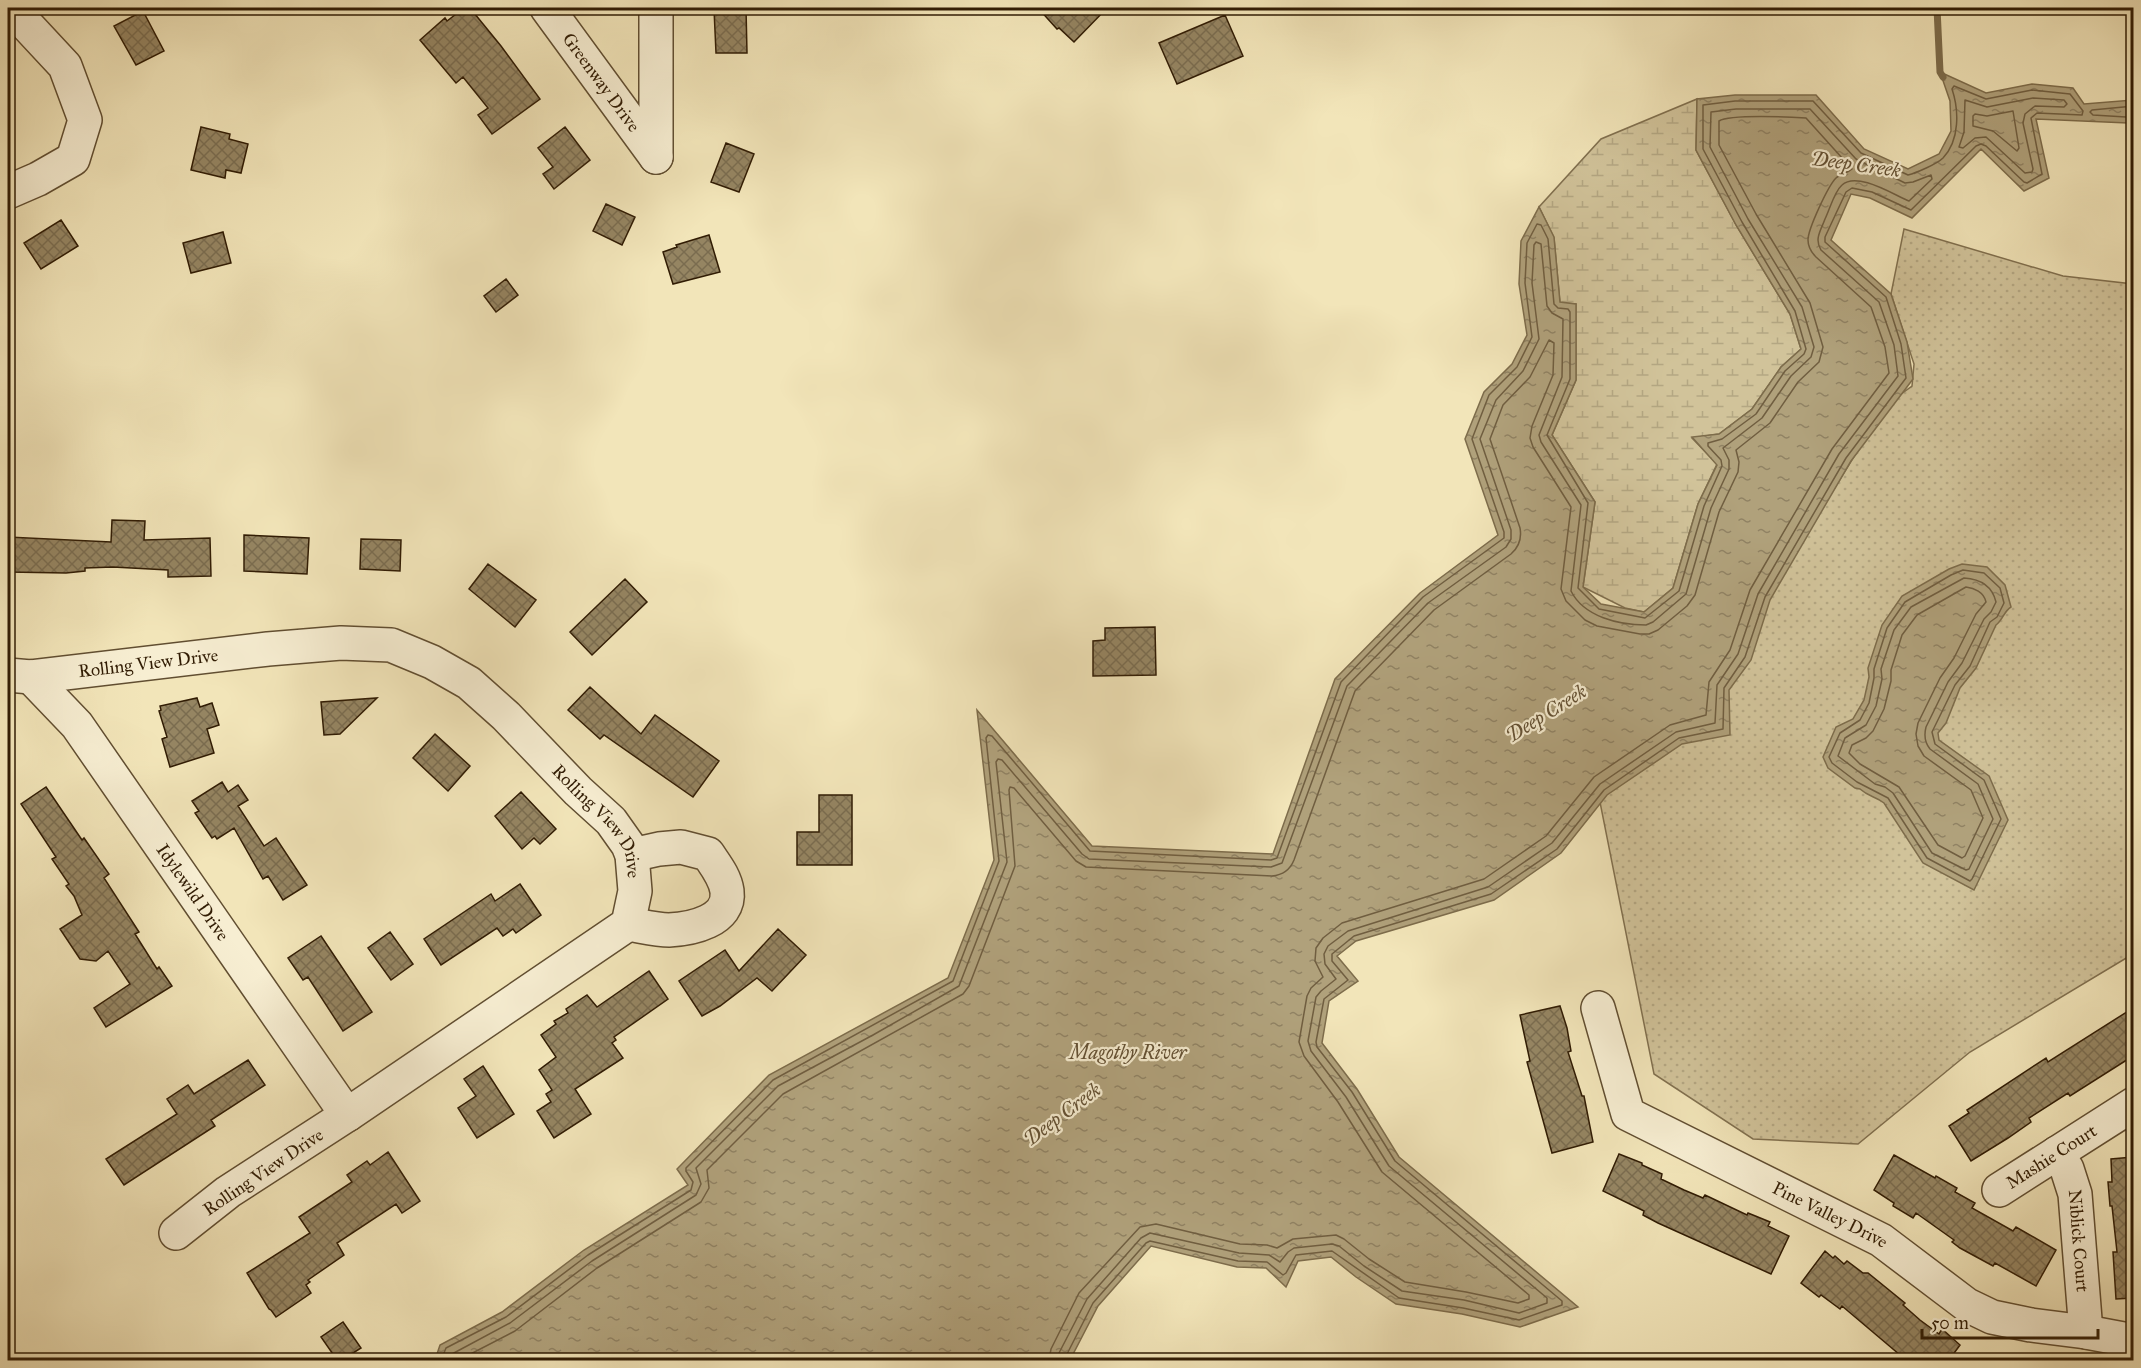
<svg xmlns="http://www.w3.org/2000/svg" width="2141" height="1368" viewBox="0 0 2141 1368" font-family="'IM FELL Great Primer',serif">
	<style>
		.grass { fill: url(#grass-dots); stroke: #81704f; stroke-width: 1.5 }
		.wetland { fill: url(#wetland-marsh); stroke: #81704f; stroke-width: 1.5 }
		.water { fill: url(#water-ripples); stroke: #7d6c4b; stroke-width: 1.5 }
		.lines { fill: none; stroke-linecap: round; stroke-linejoin: round }
		.shore { stroke: #705e40; stroke-width: 1.5 }
		.stream { stroke: #7d6c4b; stroke-width: 7 }
		.building { fill: url(#building-cross-hatch); stroke: #311c04; stroke-width: 1.5 }
		.minor-casing { stroke: #614e31; stroke-width: 36 }
		.minor { stroke: #f7eed2; stroke-width: 33 }
		.labels { text-anchor: middle; stroke-width: 4.5; stroke-linejoin: round; paint-order: stroke }
		.street-label { font-size: 18px; fill: #311c04; stroke: #f7eed2 }
		.water-label { font-size: 20px; font-style: italic; fill: #645134; stroke: #f7eed2 }
	</style>
	<defs>
		<pattern id="grass-dots" width="8" height="8" patternUnits="userSpaceOnUse" patternTransform="scale(1.5)"><rect width="8" height="8" fill="#d1c39a"/><path d="M2 2h.1M6 6h.1" fill="none" stroke="#b4a783" stroke-width="1.8" stroke-linecap="round"/></pattern>
		<pattern id="wetland-marsh" width="20" height="14" patternUnits="userSpaceOnUse" patternTransform="scale(1.5)"><rect width="20" height="14" fill="#d1c39a"/><path d="M1 5h8M5 5V1M11 12h8M15 12V8" fill="none" stroke="#b4a783"/></pattern>
		<pattern id="water-ripples" width="26" height="14" patternUnits="userSpaceOnUse" patternTransform="scale(1.5)"><rect width="26" height="14" fill="#b0a17b"/><path d="M2 4q2-2 4 0t4 0M15 11q2-2 4 0t4 0" fill="none" stroke="#908263"/></pattern>
		<pattern id="building-cross-hatch" width="8" height="8" patternUnits="userSpaceOnUse" patternTransform="scale(1.5)"><rect width="8" height="8" fill="#958562"/><path d="M0 0l8 8M0 8l8-8" fill="none" stroke="#7a6c4f"/></pattern>
	</defs>
	<rect width="100%" height="100%" fill="#f2e5b9"/>
	<filter id="stains"><feTurbulence type="fractalNoise" baseFrequency=".00333" numOctaves="4"/><feColorMatrix values="0 0 0 0 .2 0 0 0 0 .09 0 0 0 0 .02 0 0 0 .5 -.17"/></filter>
	<radialGradient id="worn" r=".72"><stop offset=".6" stop-color="#630" stop-opacity="0"/><stop offset="1" stop-color="#630" stop-opacity=".3"/></radialGradient>
	<!-- grass -->
	<path class="grass" d="M1904,229L2063,276L2133,284V954L1970,1052L1858,1144L1753,1139L1654,1074L1596,782L1780,576L1886,405L1912,386L1914,364L1891,294Z"/>
	<!-- wetland -->
	<path class="wetland" d="M1697,99L1696,150L1736,225L1790,314L1801,349L1781,367L1752,409L1719,434L1692,438L1717,464L1698,504L1673,588L1644,612L1625,608L1583,587L1595,502L1552,435L1576,380V304L1560,303L1554,238L1539,207L1601,139Z"/>
	<!-- water -->
	<path class="water" d="M1940,72L1986,93L2032,84L2073,88L2084,104L2133,100V120L2128,123L2036,119L2049,178L2024,191L1981,149L1912,218L1870,198L1851,194L1831,240L1891,294L1907,342L1913,379L1851,461L1770,600L1751,660L1729,690L1730,735L1682,744L1607,795L1561,853L1494,900L1356,941L1337,956L1358,981L1329,1001L1322,1043L1357,1089L1399,1157L1578,1307L1520,1327L1462,1314L1396,1304L1356,1277L1331,1257L1298,1261L1286,1287L1266,1268L1237,1267L1151,1246L1098,1306L1070,1360H435L440,1345L502,1312L584,1250L688,1185L677,1169L769,1075L948,978L994,860L977,710L1092,846L1273,854L1335,679L1420,593L1498,535L1465,439L1484,392L1512,364L1527,335L1519,284L1521,241L1539,207L1554,237L1560,302L1576,304V380L1552,435L1595,502L1583,587L1601,604L1644,612L1673,588L1698,504L1717,465L1692,437L1719,434L1752,409L1781,367L1801,349L1790,314L1736,225L1696,150L1697,99L1735,95H1816L1864,149L1908,169L1939,154L1951,131L1950,101Z
		M1962,564L1987,567L2005,585L2011,607C2004,611 2003,620 1996,625L1976,668L1960,688L1946,723L1938,733L1939,740L1989,776L2008,820L1974,890L1923,863L1884,803C1875,796 1869,797 1860,789L1855,788L1828,768L1823,757L1836,727L1853,719L1864,700L1869,677L1868,668L1882,625L1902,596L1949,569Z"/>
	<g class="lines">
		<!-- shore -->
		<path class="shore" d="M2033,98L2064,100L2067,104L2064,107L2035,106L2025,114L2023,123L2033,169L2032,172L2025,173L1986,137L1975,138L1963,148L1959,147L1964,132L1965,100L1987,107Z
			M2134,106L2092,110L2090,112L2093,115L2126,117L2134,115
			M2013,111L2019,148L2017,151L1993,131L1973,126V116L1975,114L1987,116Z
			M1963,570L1984,573L2000,588L2004,603L1997,617L1990,622L1970,666L1955,685L1932,732L1935,744L1984,780L2001,819L1972,879L1970,881L1927,858L1888,798L1857,782L1832,763L1829,757L1840,733L1860,720L1869,703L1874,678V669L1887,628L1905,602L1951,575Z
			M1964,578C1980,579 1992,585 1996,602L1991,612L1984,619L1962,663L1948,682L1926,727C1924,735 1925,743 1930,749L1978,784L1993,819L1969,869L1966,870L1932,853L1893,793L1885,787L1875,784L1838,756L1845,738L1866,725L1876,706L1882,679L1881,669L1894,630L1911,607Z
			M1966,587C1974,588 1984,592 1986,602L1976,614L1954,658L1940,678L1918,723L1916,734L1918,746L1924,756L1971,790L1983,818L1965,856L1962,858L1938,845L1899,787L1860,764L1849,753L1852,745L1866,738L1873,731L1884,709L1891,681V670L1902,635L1917,615Z
			M441,1360L446,1348L506,1317L588,1255L691,1190L693,1182L686,1171V1168L773,1080L953,981L999,861L986,738L988,735L992,736L1090,851L1271,860L1277,858L1341,682L1423,597L1504,538V532L1472,439L1489,395L1517,367L1532,337L1525,283L1527,243L1537,224L1541,225L1548,239L1554,304L1558,308L1568,309L1570,312V379L1547,435L1588,503L1578,588L1599,609L1645,618L1679,591L1704,506L1722,466L1721,460L1708,446V443L1722,439L1756,414L1785,371L1804,354L1806,349L1795,311L1742,222L1703,149V105L1735,101H1813L1861,153L1908,175C1916,173 1937,164 1943,158C1960,140 1959,110 1952,89L1954,86L1986,99L2032,90L2070,94L2083,111L2082,115L2037,113L2031,118L2042,174L2027,183L2024,182L1986,146L1981,144L1976,146L1911,210L1872,192L1852,188L1846,192L1825,237V242L1886,297L1901,344L1906,378L1846,458L1765,597L1745,657L1724,688L1723,729L1679,738L1604,790L1557,849L1491,894L1354,936L1332,954V961L1348,980L1324,999L1316,1042L1317,1047L1352,1092L1395,1161L1562,1301V1305L1519,1320L1463,1308L1399,1298L1332,1251L1296,1255L1286,1273L1283,1275L1267,1262L1238,1261L1150,1241L1146,1243L1093,1303L1066,1356L1065,1360
			M449,1360L452,1354L510,1323L592,1261L696,1195L701,1184L696,1168L778,1086L873,1035L959,986L1007,862L996,762L998,759L1002,760L1082,854L1089,859L1271,867L1282,863L1347,686L1428,603L1506,547L1511,539V530L1480,439L1496,400L1523,371L1539,339L1532,283L1534,245L1536,242L1541,244L1547,306L1552,313L1563,319L1562,377L1539,435L1541,442L1581,505L1571,591C1584,617 1619,625 1646,625L1653,622L1686,594L1711,508L1729,469V460L1723,448L1762,418L1791,376L1811,357L1814,347L1802,307L1748,219L1710,147L1711,112L1736,109H1810L1856,159L1905,183L1913,182L1931,175L1932,179L1909,201C1894,195 1857,171 1842,185C1834,192 1830,209 1825,219C1821,230 1814,239 1821,250L1879,302L1894,345L1898,376L1839,454L1758,594L1738,654L1717,685L1715,723L1676,732L1600,784L1552,843L1488,887L1348,931L1328,946L1324,954L1325,964L1336,979L1321,991L1316,997L1308,1041L1311,1051L1346,1097L1389,1166L1547,1298V1303L1519,1313L1464,1300L1402,1291L1364,1266L1339,1246L1332,1244L1294,1248L1288,1252L1280,1262L1269,1255L1239,1253L1150,1233L1141,1238L1087,1299L1059,1353L1058,1360
			M459,1360L515,1331L597,1268L701,1202L709,1188L707,1170L783,1094L963,994L969,986L1015,866L1009,790L1010,787L1014,788L1076,861L1086,867L1272,876C1283,875 1290,870 1294,860L1355,691L1434,610L1511,554C1519,547 1522,539 1520,528L1490,439L1503,405L1530,377L1549,340L1554,343L1553,375L1532,426L1530,438L1533,447L1571,507L1561,589L1566,601L1585,620L1597,626L1640,634H1649L1658,630L1687,606L1695,595L1719,512L1738,472L1739,462L1736,450L1770,423L1798,382L1819,362L1823,347L1810,303L1756,214L1719,145V121C1730,114 1791,117 1806,118L1852,169C1848,173 1841,173 1836,178C1828,186 1808,229 1808,240C1808,247 1811,252 1816,257L1871,307L1885,347L1889,373L1832,449L1750,590L1730,650L1709,682L1706,715L1670,725L1594,777L1546,836L1484,879L1342,923L1323,938L1316,948L1315,961L1323,977L1311,988L1307,996L1299,1042L1304,1056L1338,1102L1382,1172L1529,1295V1299L1518,1303L1466,1292L1405,1282L1369,1259L1344,1239L1336,1235L1293,1239L1277,1248L1267,1245L1240,1244L1156,1224L1140,1227L1079,1293L1051,1349L1049,1360"/>
		<!-- stream -->
		<path class="stream" d="M1937,8L1940,72L1943,77"/>
	</g>
	<!-- building -->
	<path class="building" d="M464,8H470L501,46L540,99L492,134L478,115L488,108L463,77L456,83L420,40L445,18L447,21Z
		M746,8L747,53H716L714,9Z
		M1038,8H1107L1074,42L1059,28L1057,29Z
		M143,11L164,51L136,65L114,26Z
		M1225,15L1243,56L1177,84L1159,43Z
		M201,127L230,134L229,139L248,144L241,173L226,170L225,178L191,170Z
		M565,127L590,160L554,189L543,174L553,167L538,148Z
		M726,143L754,154L739,192L711,182Z
		M606,204L635,217L622,245L593,231Z
		M61,220L78,246L41,269L24,243Z
		M223,232L231,263L191,273L183,243Z
		M709,235L720,272L673,284L663,252L677,247L676,245Z
		M506,279L518,295L496,312L484,296Z
		M112,520L145,521L144,540L210,538L211,576L168,577V570L113,567L85,568V571L66,573L8,572V537L111,542Z
		M244,535L309,538L307,574L244,571Z
		M361,539L401,540L400,571L360,569Z
		M488,564L536,600L515,627L469,589Z
		M625,579L647,602L592,655L570,632Z
		M1155,627L1156,675L1093,676V641L1105,640V628Z
		M590,687L641,734L655,715L719,761L693,797L604,735L600,739L568,710Z
		M197,698L200,707L212,703L219,725L207,729L214,753L170,767L162,739L167,737L159,711L161,710L160,706Z
		M377,698L340,734L324,735L321,702Z
		M435,734L470,766L448,791L413,758Z
		M222,782L228,792L238,785L248,800L238,806L264,846L276,838L307,885L283,900L268,876L263,879L234,828L217,839L215,836L212,838L195,813L199,811L192,801Z
		M46,787L82,840L84,838L109,874L104,878L139,932L135,934L157,969L159,967L172,986L106,1027L94,1008L130,984L108,951L96,961L80,959L60,929L82,915L74,896L66,886L69,884L52,859L56,857L21,804Z
		M521,792L556,829L540,844L534,838L522,849L495,816Z
		M819,795H852V865H797V832H819Z
		M520,884L541,915L516,933L513,929L503,936L497,928L441,965L424,939L491,894L495,901Z
		M778,929L806,955L772,991L757,978L720,1006L702,1016L679,981L725,950L739,971Z
		M390,932L413,964L391,980L368,948Z
		M321,936L372,1012L343,1031L308,977L303,980L288,958Z
		M649,971L668,999L614,1037L616,1040L612,1043L623,1058L575,1089L591,1114L554,1138L537,1111L551,1102L546,1094L552,1090L539,1070L556,1057L541,1035L556,1024L554,1021L568,1013L566,1009L587,995L597,1007Z
		M1560,1006L1567,1028L1571,1051L1568,1052L1582,1096H1584L1593,1142L1552,1153L1527,1062L1530,1061L1520,1015Z
		M2133,1008V1056L2070,1096L2068,1093L2029,1118L2031,1122L2008,1138L1971,1161L1949,1126L1969,1113L1967,1110L2046,1058L2048,1062Z
		M248,1060L265,1085L211,1120L215,1126L124,1185L106,1159L177,1114L167,1099L188,1085L194,1094Z
		M483,1066L514,1114L477,1138L458,1108L476,1096L464,1079Z
		M388,1152L420,1201L402,1213L396,1204L337,1243L344,1255L308,1280L310,1282L306,1285L311,1293L276,1317L271,1310L269,1309L247,1273L310,1233L299,1217L352,1182L347,1175L367,1161L370,1165Z
		M1619,1154L1642,1163V1165L1662,1174L1661,1179L1684,1190L1703,1198L1705,1195L1747,1215L1748,1213L1770,1222L1768,1226L1789,1236L1771,1274L1658,1223L1643,1215L1644,1211L1603,1191Z
		M1894,1155L1935,1178L1936,1176L1957,1188L1955,1192L1975,1203L1972,1208L2013,1231L2016,1227L2056,1250L2036,1286L1995,1263L1993,1266L1960,1248L1952,1242L1954,1240L1916,1213L1913,1218L1893,1206L1894,1203L1874,1190Z
		M2133,1157V1298L2116,1299L2113,1252H2117L2112,1206H2110L2108,1182H2112L2111,1159Z
		M1825,1251L1833,1258L1835,1256L1844,1264L1847,1261L1863,1273H1868L1905,1303L1903,1305L1920,1320L1939,1334L1942,1329L1960,1345L1949,1360H1906L1842,1306L1840,1309L1821,1295L1819,1297L1801,1283Z
		M343,1322L361,1348L342,1360H337L321,1337Z"/>
	<g class="lines">
		<defs>
			<g id="minor">
				<path id="s1" d="M547,8L656,157"/>
				<path d="M656,157V8"/>
				<path d="M8,192L38,179L73,159L85,120L65,66L11,8"/>
				<path id="s2" d="M8,675L31,677L268,649L341,643L391,645L432,662L469,683L506,716L578,791L611,821L628,845L632,855L635,891L628,924L347,1115L228,1192L176,1233"/>
				<path id="s3" d="M31,677L77,725L347,1115"/>
				<path d="M628,924C641,926 656,930 669,930C691,929 731,921 727,891C725,877 716,866 708,854L681,847L659,849L632,855"/>
				<path id="s4" d="M1598,1008L1628,1114L1881,1240L1967,1305L1992,1317L2031,1325L2086,1332L2134,1341"/>
				<path id="s5" d="M2057,1153L2067,1169L2075,1194L2086,1332"/>
				<path id="s6" d="M1999,1190L2134,1104"/>
			</g>
		</defs>
		<!-- minor casing -->
		<use href="#minor" class="minor-casing"/>
		<!-- minor -->
		<use href="#minor" class="minor"/>
	</g>
	<g class="labels">
		<!-- street labels -->
		<g class="street-label">
			<text dy="6" stroke="none"><textPath href="#s1" startOffset="92">Greenway Drive</textPath></text>
			<text dy="6" stroke="none"><textPath href="#s2" startOffset="141">Rolling View Drive</textPath></text>
			<text dy="6" stroke="none"><textPath href="#s2" startOffset="663">Rolling View Drive</textPath></text>
			<text dy="6" stroke="none"><textPath href="#s3" startOffset="270">Idylewild Drive</textPath></text>
			<text dy="6" stroke="none"><textPath href="#s6" startOffset="62">Mashie Court</textPath></text>
			<text transform="translate(263 1172) rotate(-34)" y="6">Rolling View Drive</text>
			<text dy="6" stroke="none"><textPath href="#s4" startOffset="336">Pine Valley Drive</textPath></text>
			<text dy="6" stroke="none"><textPath href="#s5" startOffset="92">Niblick Court</textPath></text>
		</g>
		<!-- water labels -->
		<g class="water-label">
			<text transform="translate(1856 164) rotate(8)" y="7">Deep Creek</text>
			<text transform="translate(1546 713) rotate(-32)" y="7">Deep Creek</text>
			<text x="1128" y="1059">Magothy River</text>
			<text transform="translate(1062 1114) rotate(-37)" y="7">Deep Creek</text>
		</g>
	</g>
	<!-- margin -->
	<rect width="2141" height="1368" fill="none" stroke="#f2e5b9" stroke-width="30"/>
	<rect x="9" y="9" width="2123" height="1350" fill="none" stroke="#311c04" stroke-width="3"/>
	<rect x="15" y="15" width="2111" height="1338" fill="none" stroke="#311c04" stroke-width="1.5"/>
	<!-- scale -->
	<path d="M1922 1329v9h176v-9" fill="none" stroke="#311c04" stroke-width="3"/>
	<text x="1931" y="1329" font-size="18" fill="#311c04" stroke="#f7eed2" stroke-width="4.5" paint-order="stroke">50 m</text>
	<rect width="100%" height="100%" filter="url(#stains)"/>
	<rect width="100%" height="100%" fill="url(#worn)"/>
</svg>
